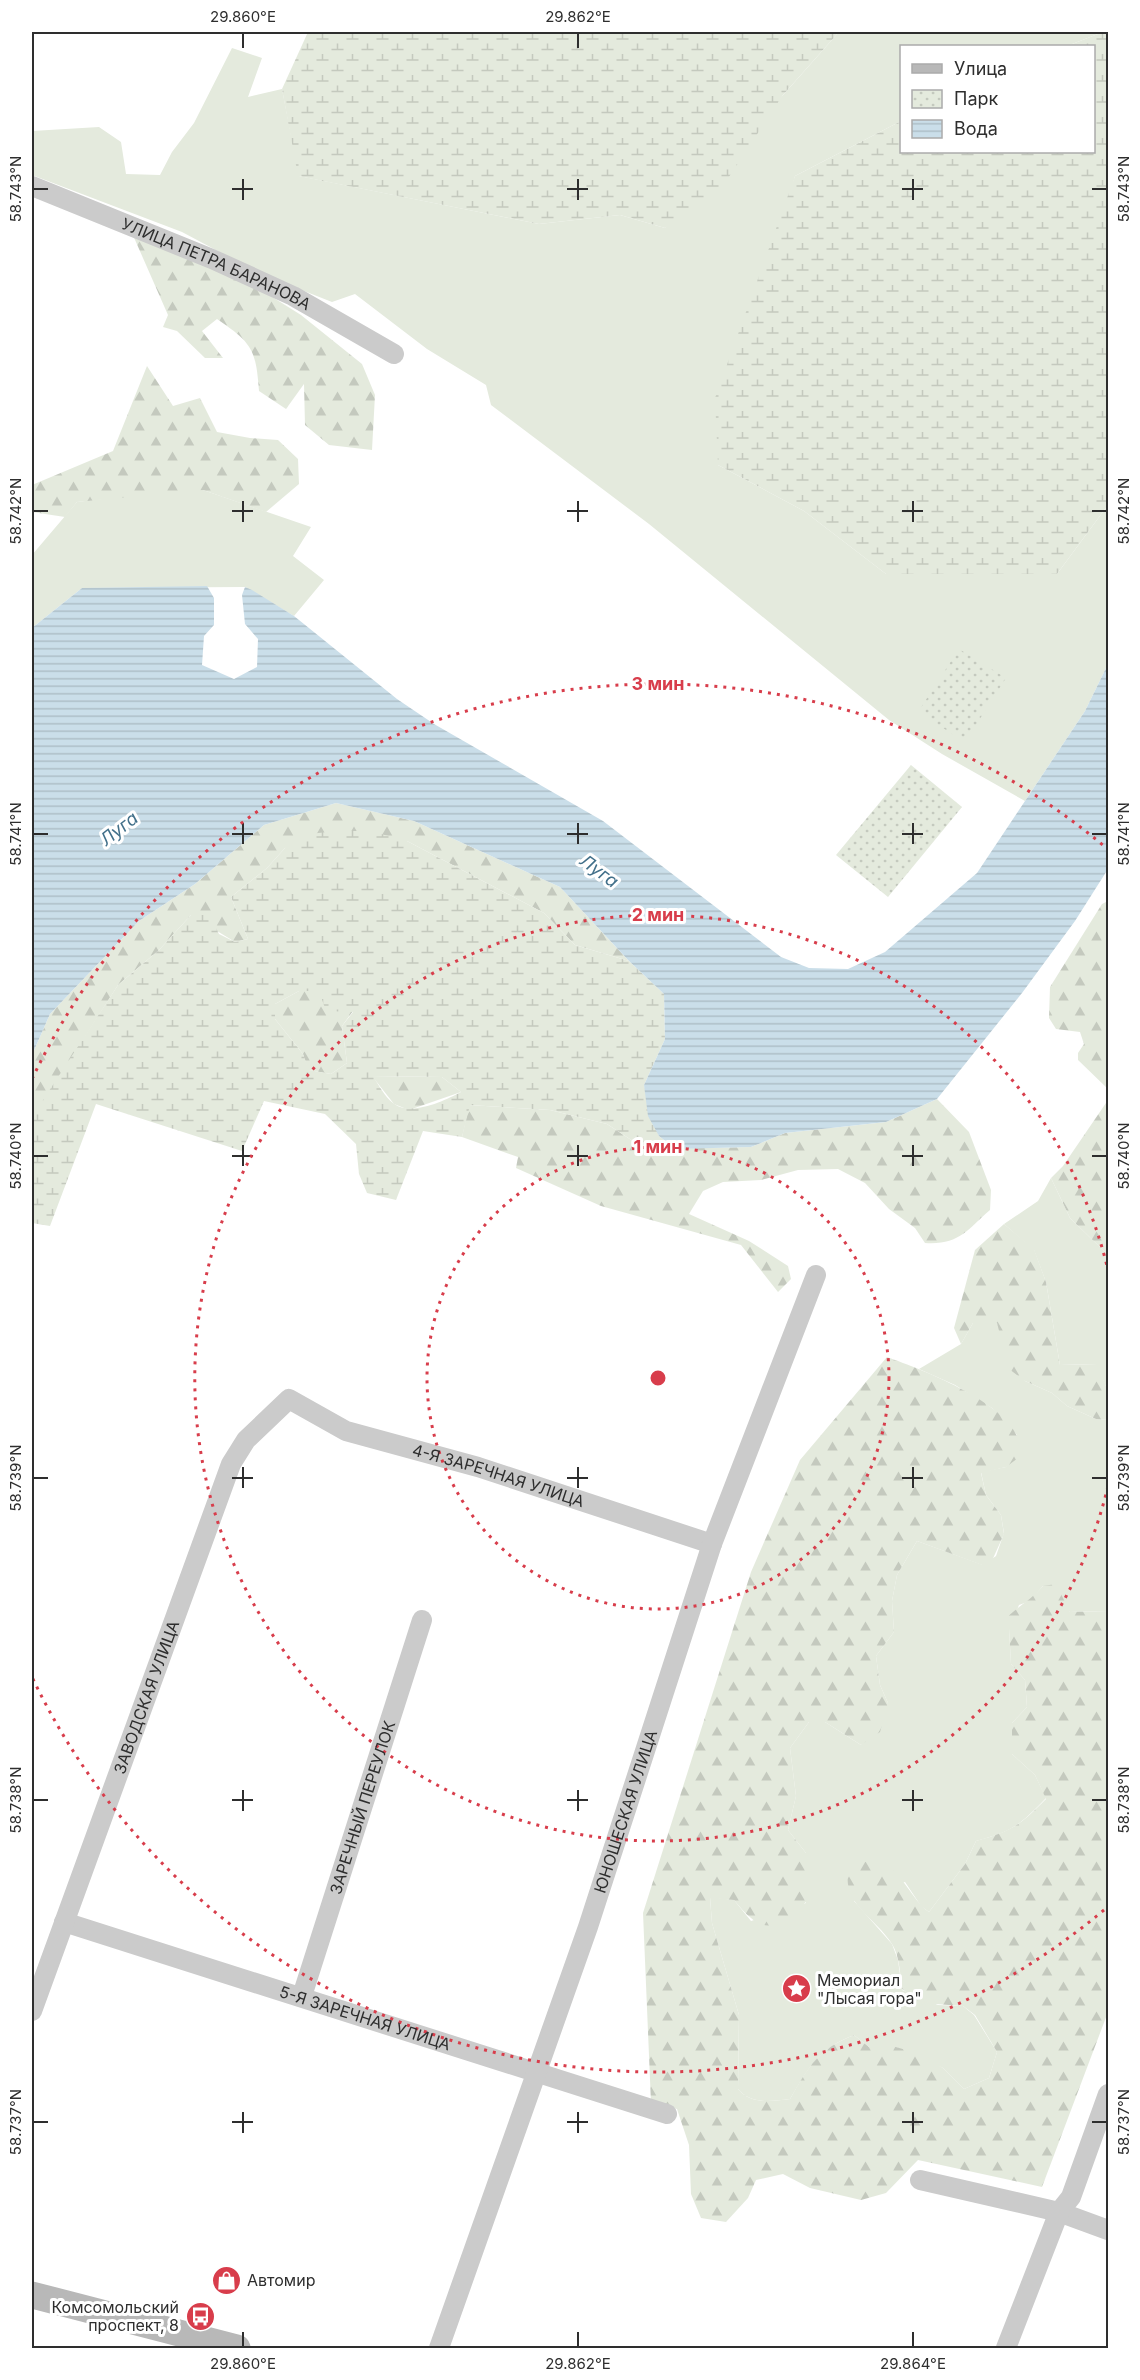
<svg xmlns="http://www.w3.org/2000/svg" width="1140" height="2380" viewBox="0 0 1140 2380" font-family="Inter,sans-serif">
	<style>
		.green { fill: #e4eadd }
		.forest { fill: url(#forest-firs) }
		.wetland { fill: url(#wetland-marsh); fill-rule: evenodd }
		.park { fill: url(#park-dots) }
		.water { fill: url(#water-rules) }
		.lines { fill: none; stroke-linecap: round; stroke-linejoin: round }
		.minor { stroke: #cbcbcb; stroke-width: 20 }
		.secondary { stroke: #b8b8b8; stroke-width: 27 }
		.ticks { fill: none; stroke: #2e2e2e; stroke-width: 2 }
		.ring { fill: none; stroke: #d83d4b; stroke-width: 3; stroke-dasharray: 3 6 }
		.labels { text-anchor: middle; stroke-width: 6; stroke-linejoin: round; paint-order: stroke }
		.street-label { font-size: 16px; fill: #2e2e2e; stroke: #fff }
		.poi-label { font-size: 16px; fill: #2e2e2e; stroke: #fff; text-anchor: start }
		.water-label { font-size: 18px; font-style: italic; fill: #42708a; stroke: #fff }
		.centre { fill: #d83d4b; stroke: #fff; stroke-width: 3 }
		.ring-label { font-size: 18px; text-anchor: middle; font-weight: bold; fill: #d83d4b; stroke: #fff; stroke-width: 6; stroke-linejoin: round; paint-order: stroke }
		.neatline { fill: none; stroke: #2e2e2e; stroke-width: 2 }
		.ticks-label { font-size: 15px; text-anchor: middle; fill: #2e2e2e }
	</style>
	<defs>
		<pattern id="forest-firs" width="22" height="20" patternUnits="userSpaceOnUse" patternTransform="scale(1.5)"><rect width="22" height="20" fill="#e4eadd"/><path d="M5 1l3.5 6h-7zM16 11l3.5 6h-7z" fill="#c4c9be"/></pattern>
		<pattern id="wetland-marsh" width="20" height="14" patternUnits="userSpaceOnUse" patternTransform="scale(1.5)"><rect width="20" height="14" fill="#e4eadd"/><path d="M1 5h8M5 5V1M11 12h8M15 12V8" fill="none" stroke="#c4c9be"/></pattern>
		<pattern id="park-dots" width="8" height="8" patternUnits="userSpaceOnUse" patternTransform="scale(1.5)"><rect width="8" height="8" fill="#e4eadd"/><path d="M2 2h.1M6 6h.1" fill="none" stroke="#c4c9be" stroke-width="1.8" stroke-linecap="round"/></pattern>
		<pattern id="water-rules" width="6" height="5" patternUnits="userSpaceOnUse" patternTransform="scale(1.5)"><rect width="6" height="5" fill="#cadee9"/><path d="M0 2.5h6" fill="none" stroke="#aebfc8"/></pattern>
	</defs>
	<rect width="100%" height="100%" fill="#fff"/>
	<!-- green -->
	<path class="green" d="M839,32H1103L1067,46H902L901,121L795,176L718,465L804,511L886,574H1057L1108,505V664L1085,711L1025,801L942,754L889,720L649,524L491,405L486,385L427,349L355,294L332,302L261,274L182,232L32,175V131L99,127L121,142L126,174L160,175L172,152L194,123L232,48L262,58L248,97L282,89L299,176L539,224L620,215L665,228Z
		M177,490H203L311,527L293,556L324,580L294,616L245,587L82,588L32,628V555L77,502Z
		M1051,1178L1070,1218L1108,1255V1391L1096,1364L1060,1365L1046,1282L1034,1250L1004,1224L1038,1201Z
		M973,1323H997L1025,1381L1052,1393L1067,1406L1096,1419L1108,1420V1611L1070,1612L1043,1586L1030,1601L1019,1605L1009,1629L1011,1664L1025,1680L1027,1707L1012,1723V1754L1035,1775L1046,1798C1020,1825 1013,1831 976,1841L965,1864L929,1912L921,1906L905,1882L854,1901L892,1944L898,1960L902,1990L938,2005L963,2006L974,2015L997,2052L989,2078L964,2089L943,2068L896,2047H869L854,2035C818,2049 809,2067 790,2099C771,2101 752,2105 738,2089L739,2015L712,1923L710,1897L734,1900L751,1921L806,1903V1853L788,1830L796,1796L790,1748L809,1722H825L861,1745L888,1703L880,1685L876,1656L894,1632L892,1601L897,1575L917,1541L983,1565L996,1556L1004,1533L1001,1515L986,1495L981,1472L1006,1467L1017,1435L992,1408L955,1385L919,1369L961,1344Z"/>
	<!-- forest -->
	<path class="forest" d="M132,233L250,283L301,315L362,364L375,395L372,450L329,445L305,425L304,384L286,409L259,391C256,349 252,343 217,319L202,331L223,358H205L177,331L163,327L168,315Z
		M147,366L173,406L200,398L217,432L250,438L278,440L298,459L299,484L266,512L203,490L77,502L65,517L32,512V485L113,451Z
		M336,803L414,821L560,887L629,961L575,945L544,913L407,841L285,848L267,868L231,897L248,939L235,942L191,915L159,950L118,985L32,1120V1055L50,1014L139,921L195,884L264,825Z
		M1108,901V1089L1078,1060V1053L1084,1044L1080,1032L1056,1029L1049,1018L1050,987L1102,904Z
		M299,991H320L353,1011L342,1026L347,1063L331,1074L308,1070L303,1054L275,1019V1004Z
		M372,1076L442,1077L461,1092L409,1110L394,1104Z
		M937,1099L969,1132L991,1190L990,1210C966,1231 959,1245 925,1243L915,1228L889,1209L865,1183L838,1169L798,1170L761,1180L723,1182L703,1191L689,1214L749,1241L788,1266L791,1279L778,1292L741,1245L601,1206L516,1168L518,1157L462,1137L469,1105L550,1110L607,1124L645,1149L751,1147L785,1133L886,1122Z
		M1108,1100V1255L1070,1218L1051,1178L1063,1166Z
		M1004,1224L1034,1249L1046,1282L1060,1365L1097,1364L1108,1391V1420L1096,1419L1067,1406L1052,1393L1025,1381L1009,1369L997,1323H973L961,1344L954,1328L975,1250Z
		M887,1357C923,1370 1001,1400 1017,1436C1019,1442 1020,1449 1022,1455L1006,1467L981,1473L986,1495L1001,1515L1004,1534L986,1574L982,1565L917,1541L897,1575L892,1601L894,1632L876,1656L880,1685L888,1703L880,1732L861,1745L825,1722H809L790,1748L796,1796L788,1830L806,1853V1902C774,1932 762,1935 734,1900L710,1898L712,1923L739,2015L738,2089C752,2105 771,2101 790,2099C809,2066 818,2049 854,2035L869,2047H896L919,2054L943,2068L964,2089L989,2078L997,2052L975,2015L963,2006L921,2003L902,1989C900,1975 900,1957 892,1944C873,1914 838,1904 850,1862C859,1862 874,1861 883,1864C904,1874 911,1899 929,1912L965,1864L976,1841C1013,1831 1020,1825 1046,1799L1035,1775L1012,1754V1723L1027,1707L1025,1680L1011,1664L1009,1629L1004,1620C1017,1607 1031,1600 1043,1586L1056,1584L1070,1612L1108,1611V2012L1042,2187L918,2160L886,2193L861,2200L810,2188L783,2174L756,2180L748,2198L726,2222L701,2218L691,2194L689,2145L677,2109L651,2103L643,1913L751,1572L800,1460Z"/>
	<!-- wetland -->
	<path class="wetland" d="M308,32H839L783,95L719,192L665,228L620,215L539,224L298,176L282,89Z
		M1103,32H1108V505L1057,574H886L804,511L718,465L715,398L795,176L901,121L902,152H1094V46H1067Z
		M337,831H370L407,841L544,913L575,945L629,961L664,994L665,1039L644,1085L659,1136L675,1149H645L607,1124L550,1110L470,1105L462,1137L423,1131L396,1200L367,1193L359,1174L356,1144L325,1114L264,1101L242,1151L96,1104L50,1226L32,1223V1117L118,985L159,950L191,915L208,912L219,934L235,942L248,939L231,897L267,868L285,848L309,834ZM299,991H319L326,1011L353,1012L342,1026L347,1063L331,1074L309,1070L303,1054L275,1019V1004ZM373,1076L442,1077L461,1092C444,1101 410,1117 393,1103C385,1097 378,1084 373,1076Z"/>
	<!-- park -->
	<path class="park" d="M959,649L1006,678L965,742L918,712Z
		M911,765L962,807L888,897L836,855Z"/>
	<!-- water -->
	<path class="water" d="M207,586L214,598V625L204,636L202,665L234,679L257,667L258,639L245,624L242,595L245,587L252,590L294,616L397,699L434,724L603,821L781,957L809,968L848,969L885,952L977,873L1085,711L1108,664V869L1075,921L1022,993L937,1099L886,1122L785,1133L751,1147L675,1149L659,1136L648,1116L644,1085L665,1039L664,994L629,961L560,887L414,821L336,803L264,825L195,884L139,921L50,1014L32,1055V628L82,588Z"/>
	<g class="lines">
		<!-- minor -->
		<g class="minor">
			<path id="s1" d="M32,186L212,259L293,296L394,354"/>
			<path id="s2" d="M64,1922L667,2114"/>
			<path id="s3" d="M302,1996L422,1620"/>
			<path id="s4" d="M32,2011L231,1464L246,1440L289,1399L346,1431L478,1467L712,1544"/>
			<path d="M920,2180L1059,2212L1108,2230"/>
			<path id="s5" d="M439,2348L588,1927L712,1544L816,1275"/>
			<path d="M1006,2348L1059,2212L1071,2197L1108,2094"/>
		</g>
		<!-- secondary -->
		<path class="secondary" d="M32,2295L237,2348"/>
	</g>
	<!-- ticks -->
	<path class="ticks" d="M243,33V48M578,33V48M243,179V200M578,179V200M913,179V200M33,189H48M232,189H253M567,189H588M902,189H923M1092,189H1107M243,501V522M578,501V522M913,501V522M33,511H48M232,511H253M567,511H588M902,511H923M1092,511H1107M243,823V844M578,823V844M913,823V844M33,834H48M232,834H253M567,834H588M902,834H923M1092,834H1107M243,1145V1166M578,1145V1166M913,1145V1166M33,1156H48M232,1156H253M567,1156H588M902,1156H923M1092,1156H1107M243,1467V1488M578,1467V1488M913,1467V1488M33,1478H48M232,1478H253M567,1478H588M902,1478H923M1092,1478H1107M243,1790V1811M578,1790V1811M913,1790V1811M33,1800H48M232,1800H253M567,1800H588M902,1800H923M1092,1800H1107M243,2112V2133M578,2112V2133M913,2112V2133M33,2122H48M232,2122H253M567,2122H588M902,2122H923M1092,2122H1107M243,2332V2347M578,2332V2347M913,2332V2347"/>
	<!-- distance rings -->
	<g class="ring">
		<circle cx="658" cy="1378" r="231"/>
		<path d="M1108 1486A463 463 0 1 1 1108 1270"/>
		<path d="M1104 1910A694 694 0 0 1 32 1677M32 1079A694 694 0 0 1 1104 846"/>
	</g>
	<!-- icons -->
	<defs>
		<symbol id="sight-disc" viewBox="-11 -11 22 22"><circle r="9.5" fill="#d83d4b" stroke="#fff"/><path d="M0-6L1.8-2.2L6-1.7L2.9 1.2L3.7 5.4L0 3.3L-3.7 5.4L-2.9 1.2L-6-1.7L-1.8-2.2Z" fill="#fff"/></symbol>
		<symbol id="shop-disc" viewBox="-11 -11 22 22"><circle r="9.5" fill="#d83d4b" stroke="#fff"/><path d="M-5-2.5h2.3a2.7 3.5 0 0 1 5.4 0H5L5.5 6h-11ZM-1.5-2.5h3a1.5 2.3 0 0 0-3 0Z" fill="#fff"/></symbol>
		<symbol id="bus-disc" viewBox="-11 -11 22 22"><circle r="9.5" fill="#d83d4b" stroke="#fff"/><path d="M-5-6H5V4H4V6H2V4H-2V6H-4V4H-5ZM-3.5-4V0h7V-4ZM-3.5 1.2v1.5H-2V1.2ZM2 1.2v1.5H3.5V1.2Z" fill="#fff"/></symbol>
	</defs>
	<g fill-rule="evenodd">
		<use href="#sight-disc" x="780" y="1972" width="33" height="33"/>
		<use href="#shop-disc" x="210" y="2264" width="33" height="33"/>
		<use href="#bus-disc" x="184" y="2300" width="33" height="33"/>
	</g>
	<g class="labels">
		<!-- street labels -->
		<g class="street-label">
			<text dy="6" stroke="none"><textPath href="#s1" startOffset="200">УЛИЦА ПЕТРА БАРАНОВА</textPath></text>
			<text dy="6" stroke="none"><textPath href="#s4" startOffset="894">4-Я ЗАРЕЧНАЯ УЛИЦА</textPath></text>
			<text dy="6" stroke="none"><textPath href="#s4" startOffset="334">ЗАВОДСКАЯ УЛИЦА</textPath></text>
			<text dy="6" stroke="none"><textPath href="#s3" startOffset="198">ЗАРЕЧНЫЙ ПЕРЕУЛОК</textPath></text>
			<text dy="6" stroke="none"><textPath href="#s5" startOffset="568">ЮНОШЕСКАЯ УЛИЦА</textPath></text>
			<text dy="6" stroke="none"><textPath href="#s2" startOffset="316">5-Я ЗАРЕЧНАЯ УЛИЦА</textPath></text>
		</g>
		<!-- poi labels -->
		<g class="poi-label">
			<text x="817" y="1986">Мемориал<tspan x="817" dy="18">"Лысая гора"</tspan></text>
			<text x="247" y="2286">Автомир</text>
			<text x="179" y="2313" text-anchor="end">Комсомольский<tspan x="179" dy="18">проспект, 8</tspan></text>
		</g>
		<!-- water labels -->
		<g class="water-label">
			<text transform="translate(119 829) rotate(-38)" y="6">Луга</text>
			<text transform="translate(599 871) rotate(36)" y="6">Луга</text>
		</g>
	</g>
	<circle cx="658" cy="1378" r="9" class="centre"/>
	<g class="ring-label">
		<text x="658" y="690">3 мин</text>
		<text x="658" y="921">2 мин</text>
		<text x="658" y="1153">1 мин</text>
	</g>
	<!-- border -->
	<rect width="1140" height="2380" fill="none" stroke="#ffffff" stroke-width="66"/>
	<!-- legend -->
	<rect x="900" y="45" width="195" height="108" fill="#ffffff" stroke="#ababab" stroke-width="1.5"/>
	<rect x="912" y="64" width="30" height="9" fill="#b8b8b8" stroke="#ababab" stroke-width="1.5"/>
	<text x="954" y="75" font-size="18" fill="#2e2e2e">Улица</text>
	<rect x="912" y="90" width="30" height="18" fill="url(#park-dots)" stroke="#ababab" stroke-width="1.5"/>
	<text x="954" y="105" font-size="18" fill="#2e2e2e">Парк</text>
	<rect x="912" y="120" width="30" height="18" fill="url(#water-rules)" stroke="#ababab" stroke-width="1.5"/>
	<text x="954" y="135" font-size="18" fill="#2e2e2e">Вода</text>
	<rect x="33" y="33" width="1074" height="2314" class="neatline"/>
	<g class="ticks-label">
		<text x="243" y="22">29.860°E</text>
		<text x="578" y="22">29.862°E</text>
		<text transform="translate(16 189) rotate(-90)" y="5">58.743°N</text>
		<text transform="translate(1124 189) rotate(-90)" y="5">58.743°N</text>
		<text transform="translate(16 511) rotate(-90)" y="5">58.742°N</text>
		<text transform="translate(1124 511) rotate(-90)" y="5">58.742°N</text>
		<text transform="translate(16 834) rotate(-90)" y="5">58.741°N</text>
		<text transform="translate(1124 834) rotate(-90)" y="5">58.741°N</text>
		<text transform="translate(16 1156) rotate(-90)" y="5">58.740°N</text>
		<text transform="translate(1124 1156) rotate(-90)" y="5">58.740°N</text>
		<text transform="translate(16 1478) rotate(-90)" y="5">58.739°N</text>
		<text transform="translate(1124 1478) rotate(-90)" y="5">58.739°N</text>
		<text transform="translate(16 1800) rotate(-90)" y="5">58.738°N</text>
		<text transform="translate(1124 1800) rotate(-90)" y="5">58.738°N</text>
		<text transform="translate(16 2122) rotate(-90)" y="5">58.737°N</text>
		<text transform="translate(1124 2122) rotate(-90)" y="5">58.737°N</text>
		<text x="243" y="2369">29.860°E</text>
		<text x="578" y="2369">29.862°E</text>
		<text x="913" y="2369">29.864°E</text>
	</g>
</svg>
